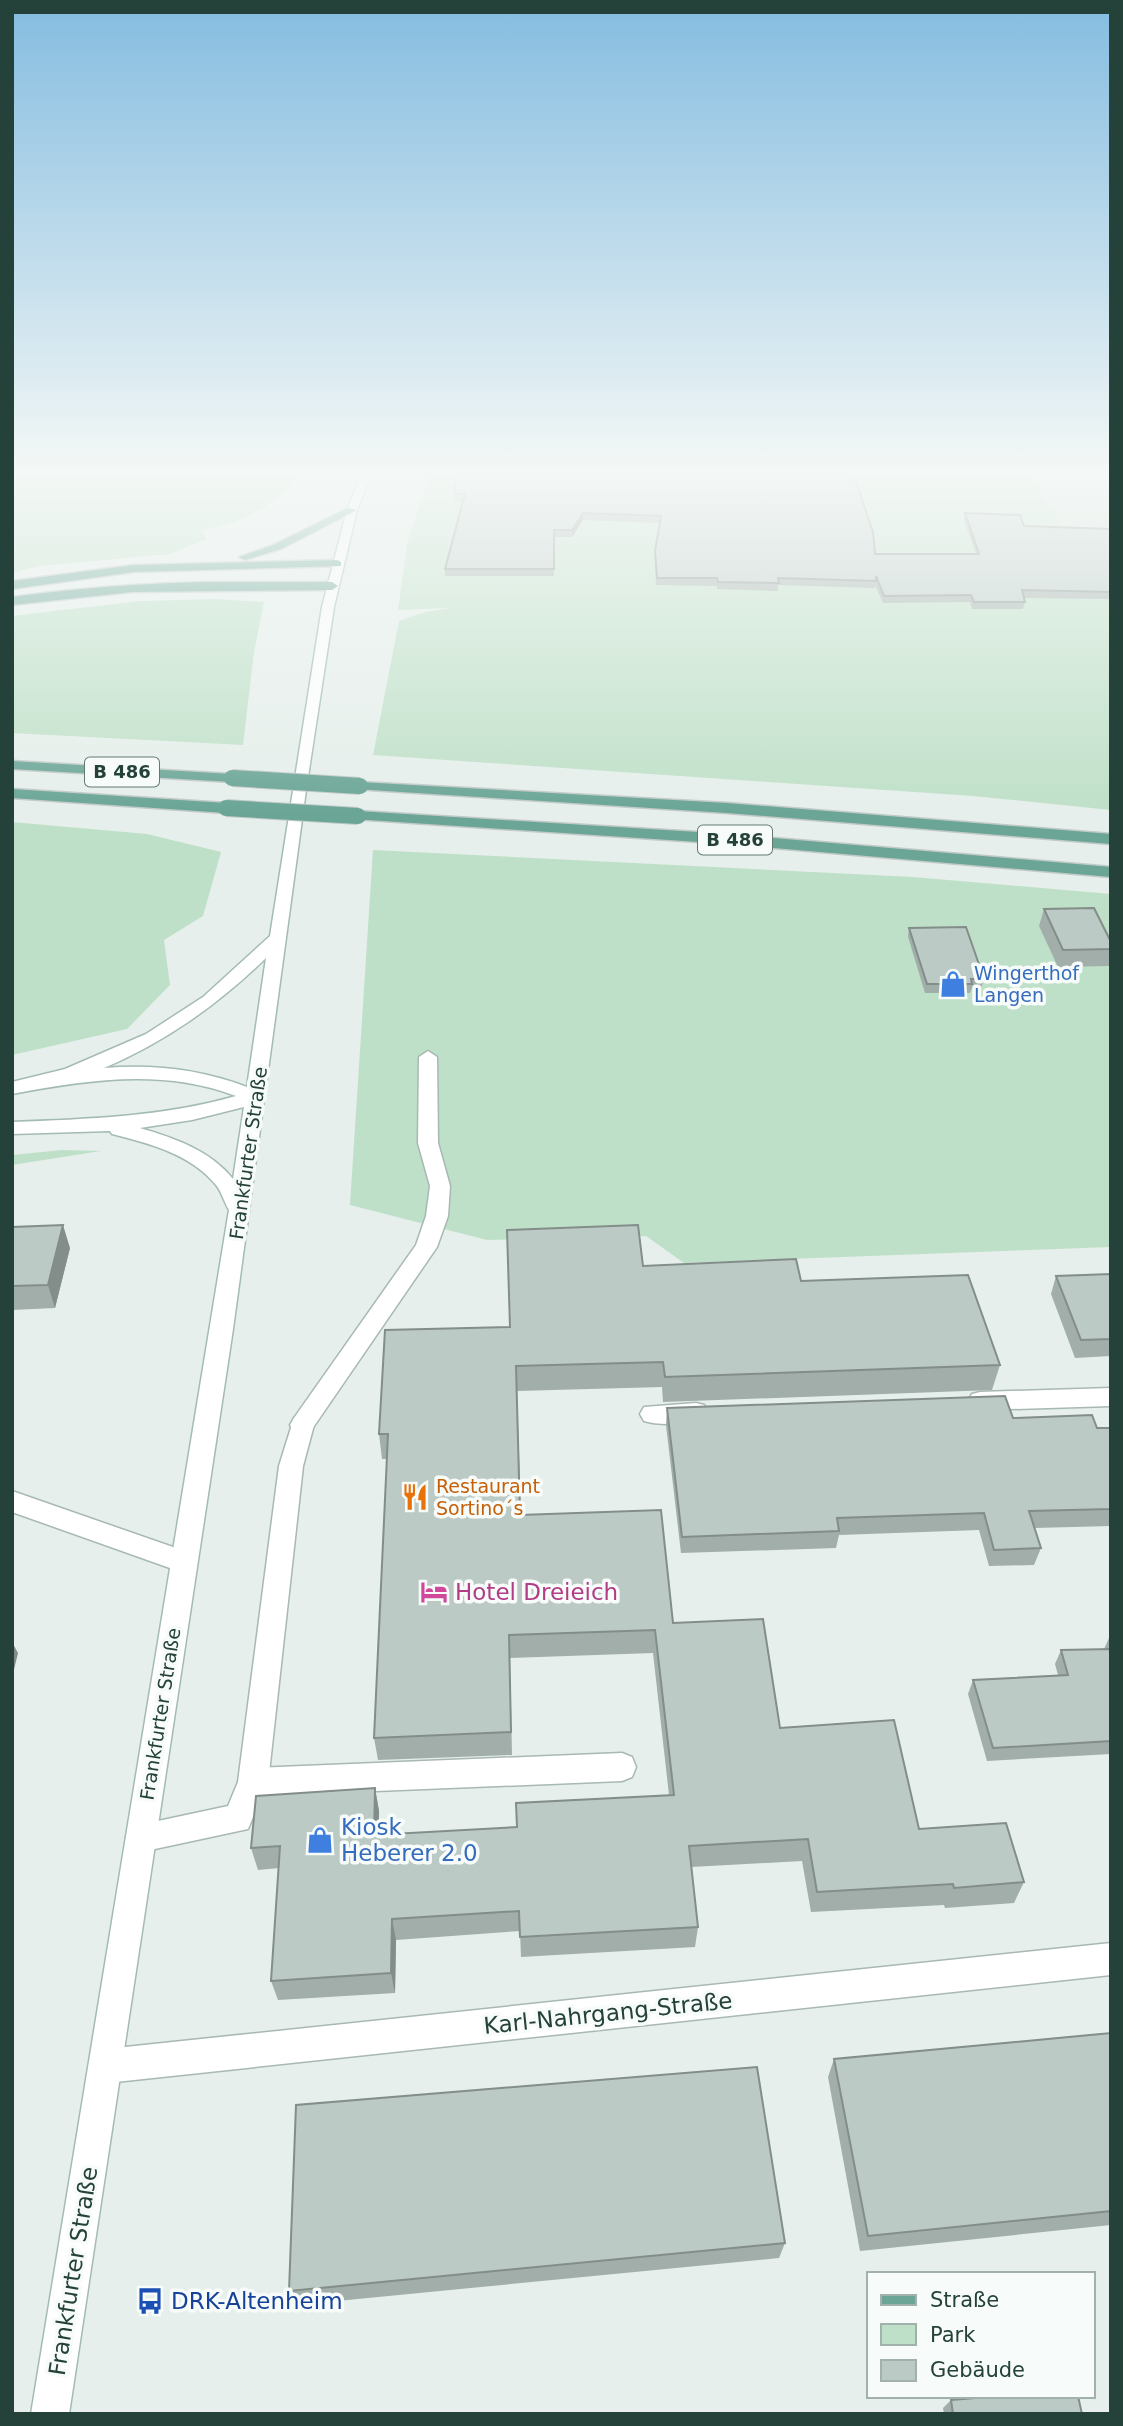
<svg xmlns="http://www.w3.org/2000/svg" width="1123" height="2426" viewBox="0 0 1123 2426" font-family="'DejaVu Sans',sans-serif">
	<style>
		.built { fill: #d4dfda }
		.green { fill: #bfe0c8 }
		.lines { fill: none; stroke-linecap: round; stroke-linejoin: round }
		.lane-casing { stroke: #a8b8b2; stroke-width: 3 }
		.street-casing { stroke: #a8b8b2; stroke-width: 3 }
		.secondary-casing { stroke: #a4bbb3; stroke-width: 3 }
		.primary-casing { stroke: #c2cac8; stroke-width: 3 }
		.lane { fill: #fff; fill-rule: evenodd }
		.street { fill: #fff; fill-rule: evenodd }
		.secondary { fill: #fff; fill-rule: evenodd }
		.primary { fill: #6aa596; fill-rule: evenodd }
		.primary-bridge-casing { stroke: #c2cac8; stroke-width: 18; stroke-linecap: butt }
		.primary-bridge { stroke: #6aa596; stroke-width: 16 }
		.wall { fill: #a1aea9 }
		.shaded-wall { fill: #838d89 }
		.building { fill: #bbcac4; stroke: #838d89; stroke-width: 2 }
		.labels { text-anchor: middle; stroke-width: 7; stroke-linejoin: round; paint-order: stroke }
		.shield { fill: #f7fbf9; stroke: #637a73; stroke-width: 2 }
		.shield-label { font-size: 18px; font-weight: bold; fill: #24423a }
		.shop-label { font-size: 19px; fill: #366cbe; stroke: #f7fbf9; text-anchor: start }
		.street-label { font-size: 19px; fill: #24423a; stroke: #f7fbf9 }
		.food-label { font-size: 19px; fill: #c56008; stroke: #f7fbf9; text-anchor: start }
		.near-hotel-label { font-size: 23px; fill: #b23c85; stroke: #f7fbf9; text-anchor: start }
		.near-shop-label { font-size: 23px; fill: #366cbe; stroke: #f7fbf9; text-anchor: start }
		.near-street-label { font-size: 23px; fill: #24423a; stroke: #f7fbf9 }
		.near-transit-label { font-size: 23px; fill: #164399; stroke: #f7fbf9; text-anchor: start }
	</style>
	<rect width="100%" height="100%" fill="#e6efeb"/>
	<!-- built -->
	<path class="built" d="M1028,473H1111V533L1064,531Z"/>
	<!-- green -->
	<path class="green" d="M12,473H303C272,509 246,520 201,531L207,539L170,554L39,566L12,573Z
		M429,473H1028L1064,531L1111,533V810L973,796L373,755L399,621L425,612L451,608L398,610L407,544Z
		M216,599L264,602L254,652L243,745L12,733V616L140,601Z
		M12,822L147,834L221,852L203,916L164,940L170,985L127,1029L12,1055Z
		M373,850L913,877L1111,894V1247L684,1263L646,1236L487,1240L350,1205Z
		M62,1150L101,1151L12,1165V1155Z"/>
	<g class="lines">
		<defs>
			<path id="lane" d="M428,1051L437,1057L438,1143L450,1186L448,1216L437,1247L310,1432L302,1435L294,1432L290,1425L294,1418L416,1245L426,1216L430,1186L418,1143L419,1057Z
				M622,1753L632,1757L636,1767L632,1777L622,1781L253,1796L243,1792L238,1782L243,1772L253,1768Z"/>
			<path id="street" d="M1111,1388V1406L980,1410L972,1408L968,1401L972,1394L980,1392Z
				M696,1403L704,1405L708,1412L704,1419C688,1424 660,1426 644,1421L640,1414L644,1407Z
				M302,1415L310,1418L314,1425L303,1466L268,1782L248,1829L141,1852L130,1847L126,1837L130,1827L228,1806L238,1782L279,1466L294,1418Z
				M12,1491L193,1554L197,1562L193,1570L184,1573L12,1512Z
				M1111,1943V1975L106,2083L94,2078L89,2066L94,2054L106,2049Z"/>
			<path id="secondary" d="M362,473H372L357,510L334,607L306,790L233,1329L69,2414H31L229,1210C224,1202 222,1192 216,1185C191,1154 148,1143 112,1134L110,1131L12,1134V1122C88,1119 162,1117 236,1096C162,1068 87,1080 12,1094V1082L65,1069L146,1034L203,997L270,936L322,607L347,510ZM266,958L247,1087C200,1069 154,1064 104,1068C167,1041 217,1005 266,958ZM244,1107L233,1179C210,1150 174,1138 140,1128L192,1120Z"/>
			<path id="primary" d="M348,508L357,510L281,549L245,560L239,557L273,545Z
				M337,560L341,562V566L134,572L12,589V581L134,565Z
				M212,582H332L338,586L332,590L132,592L12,605V597C79,588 145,583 212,582Z
				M12,761L232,774L239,778L232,782L12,769Z
				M360,782L727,803L1111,834V844L727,813L355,789L353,786Z
				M12,789L226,803L234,808L226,813L12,798Z
				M358,811L714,833L1111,867V877L714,843L353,819L350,816Z"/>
		</defs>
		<!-- lane casing -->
		<use href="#lane" class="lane-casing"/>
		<!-- street casing -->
		<use href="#street" class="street-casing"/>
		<!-- secondary casing -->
		<use href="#secondary" class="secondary-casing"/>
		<!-- primary casing -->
		<use href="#primary" class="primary-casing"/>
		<!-- lane -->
		<use href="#lane" class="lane"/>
		<!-- street -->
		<use href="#street" class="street"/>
		<!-- secondary -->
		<use href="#secondary" class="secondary"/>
		<!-- primary -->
		<use href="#primary" class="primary"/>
		<defs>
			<path id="primary-bridge" d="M232,778L360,786
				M226,808L358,816"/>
		</defs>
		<!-- primary-bridge casing -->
		<use href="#primary-bridge" class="primary-bridge-casing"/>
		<!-- primary-bridge -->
		<use href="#primary-bridge" class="primary-bridge"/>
	</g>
	<!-- wall -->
	<path class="wall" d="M457,473L875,554H976L964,520L965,513L1024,526L1111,529V599L1024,598L1025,602L1023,609H972L970,602L883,603L875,585V588L778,585V591L717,589V586L656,585L655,551L660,523L583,520L572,537H554V576H445V569L463,501H455L454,494Z
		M1044,909L1111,942V962L1110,966L1058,967L1039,926Z
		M909,928L984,979L981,988H972L970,993H925L908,937Z
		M12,1227L70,1248L55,1308L12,1310Z
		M643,1266L801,1281L1000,1365L992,1390L663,1402L662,1387L517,1391L521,1515L673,1623L780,1728L919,1829L1024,1882L1014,1903L945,1908L944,1905L811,1912L802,1861L691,1867L698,1927L695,1947L521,1957L520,1931L396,1940L395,1993L278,2000L271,1981L279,1868L258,1870L251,1848L375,1788L379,1811V1835L517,1827L669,1795L653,1653L510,1658L512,1755L378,1760L374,1738L387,1459H382L379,1434L510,1327Z
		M1111,1274V1356L1075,1358L1051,1294L1056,1276Z
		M667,1408L1013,1418L1097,1428H1111V1526L1034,1528L1041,1548L1034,1565L989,1566L979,1530L839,1535L836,1548L681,1553L666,1425Z
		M1109,1638H1111V1754L987,1761L968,1694L973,1680L1058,1675L1055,1664L1061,1650L1104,1649Z
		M1111,2033V2225L860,2251L828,2077L834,2059Z
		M785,2243L779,2258L296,2305L289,2291Z
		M951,2400L1082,2414H944L943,2408Z"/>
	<!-- shaded-wall -->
	<path class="shaded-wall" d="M583,513V520L572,537V530Z
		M63,1225L70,1248L55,1308L48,1285Z
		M12,1642L18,1653L12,1678Z
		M375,1788L379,1811L378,1857L374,1835Z
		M392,1919L396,1940L395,1993L391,1973Z"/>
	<!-- building -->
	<path class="building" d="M457,473H853L873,532L875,554H979L965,513L1020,515L1024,526L1111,529V592L1022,590L1025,602H974L971,595L884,596L876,576V581L778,578L779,583L718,582L717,578H657L655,551L661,516L583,513L572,530H554V569H445L465,494H454Z
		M1094,908L1111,942V949L1063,950L1044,909Z
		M966,927L984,979H971L972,984H927L909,928Z
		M63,1225L48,1285L12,1286V1227Z
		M638,1225L643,1266L796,1259L801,1281L968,1275L1000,1365L665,1377L663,1362L516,1366L520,1515L661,1510L673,1623L763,1619L780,1728L894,1720L919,1829L1006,1823L1024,1882L954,1888L953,1884L817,1892L808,1839L689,1846L698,1927L520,1937L519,1911L392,1919L391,1973L271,1981L280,1846L251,1848L256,1796L375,1788L374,1835L517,1827L516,1803L674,1795L655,1630L509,1635L511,1732L374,1738L388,1434H379L385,1330L510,1327L507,1230Z
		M1111,1274V1339L1081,1340L1056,1276Z
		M1005,1396L1013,1418L1092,1415L1097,1428H1111V1509L1029,1511L1041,1548L994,1550L984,1513L837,1518L839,1531L682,1537L667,1408Z
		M1111,1649V1741L993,1748L973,1680L1068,1675L1061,1650Z
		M1111,2033V2211L868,2236L834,2059Z
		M757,2067L785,2243L289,2291L296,2105Z
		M1000,2396H1078L1082,2414H953L951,2400Z"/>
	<!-- sky -->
	<linearGradient id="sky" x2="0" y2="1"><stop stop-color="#84bce0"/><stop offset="0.58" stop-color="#f4f8f6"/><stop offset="1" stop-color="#f4f8f6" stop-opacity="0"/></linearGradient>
	<rect width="1123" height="813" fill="url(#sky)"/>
	<!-- icons -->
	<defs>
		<symbol id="shop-bare" viewBox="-9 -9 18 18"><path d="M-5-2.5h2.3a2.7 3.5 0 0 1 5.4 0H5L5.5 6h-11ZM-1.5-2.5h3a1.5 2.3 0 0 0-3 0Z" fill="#3f7fe0" stroke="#f7fbf9" stroke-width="2.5" paint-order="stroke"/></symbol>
		<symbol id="restaurant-bare" viewBox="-9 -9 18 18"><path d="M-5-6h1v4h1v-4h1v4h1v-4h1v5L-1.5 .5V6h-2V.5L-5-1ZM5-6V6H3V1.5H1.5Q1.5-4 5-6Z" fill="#e8710a" stroke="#f7fbf9" stroke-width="2.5" paint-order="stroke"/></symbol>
		<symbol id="hotel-bare" viewBox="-9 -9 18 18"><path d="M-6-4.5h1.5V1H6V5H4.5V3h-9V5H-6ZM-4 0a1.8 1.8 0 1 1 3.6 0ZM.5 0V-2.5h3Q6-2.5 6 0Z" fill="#d1479c" stroke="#f7fbf9" stroke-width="2.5" paint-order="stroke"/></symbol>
		<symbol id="bus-bare" viewBox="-9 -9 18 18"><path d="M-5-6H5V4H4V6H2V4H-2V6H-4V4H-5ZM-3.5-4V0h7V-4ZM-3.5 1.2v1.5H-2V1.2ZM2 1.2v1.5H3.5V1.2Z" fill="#1a4fb4" stroke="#f7fbf9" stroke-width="2.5" paint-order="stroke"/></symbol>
	</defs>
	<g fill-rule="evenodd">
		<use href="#shop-bare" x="934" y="965" width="38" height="38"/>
		<use href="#restaurant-bare" x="396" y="1478" width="38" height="38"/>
		<use href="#hotel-bare" x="415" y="1573" width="38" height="38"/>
		<use href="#shop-bare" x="301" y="1821" width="38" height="38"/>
		<use href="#bus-bare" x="131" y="2282" width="38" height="38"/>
	</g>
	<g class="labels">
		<!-- shield labels -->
		<g class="shield">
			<rect x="85" y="757.5" width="74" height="29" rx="5"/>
			<rect x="698" y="825.5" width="74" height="29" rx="5"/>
		</g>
		<g class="shield-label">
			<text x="122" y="778">B 486</text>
			<text x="735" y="846">B 486</text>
		</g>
		<!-- shop labels -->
		<g class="shop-label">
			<text x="974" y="980">Wingerthof<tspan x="974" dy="22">Langen</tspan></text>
		</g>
		<!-- street labels -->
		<g class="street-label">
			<text transform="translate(248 1153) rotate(-82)" y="7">Frankfurter Straße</text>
			<text transform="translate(160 1714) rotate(-81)" y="7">Frankfurter Straße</text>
		</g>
		<!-- food labels -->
		<g class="food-label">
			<text x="436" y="1493">Restaurant<tspan x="436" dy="22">Sortino´s</tspan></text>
		</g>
		<!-- near-hotel labels -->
		<g class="near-hotel-label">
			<text x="455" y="1600">Hotel Dreieich</text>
		</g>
		<!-- near-shop labels -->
		<g class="near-shop-label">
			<text x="341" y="1835">Kiosk<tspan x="341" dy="26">Heberer 2.0</tspan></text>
		</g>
		<!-- near-street labels -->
		<g class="near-street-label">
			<text transform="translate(608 2013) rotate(-6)" y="8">Karl-Nahrgang-Straße</text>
			<text transform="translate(73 2271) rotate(-81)" y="8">Frankfurter Straße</text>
		</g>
		<!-- near-transit labels -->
		<g class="near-transit-label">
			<text x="171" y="2309">DRK-Altenheim</text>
		</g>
	</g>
	<!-- border -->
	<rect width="1123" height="2426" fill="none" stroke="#24423a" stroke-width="28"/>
	<!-- legend -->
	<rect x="867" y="2272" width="228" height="126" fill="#f7fbf9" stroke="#a3b1ad" stroke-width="2"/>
	<rect x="881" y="2295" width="35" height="10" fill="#6aa596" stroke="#a3b1ad" stroke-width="2"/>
	<text x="930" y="2307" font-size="21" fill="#24423a">Straße</text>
	<rect x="881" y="2324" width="35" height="21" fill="#bfe0c8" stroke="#a3b1ad" stroke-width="2"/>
	<text x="930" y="2342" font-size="21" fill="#24423a">Park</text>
	<rect x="881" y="2360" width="35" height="21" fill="#bbcac4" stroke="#a3b1ad" stroke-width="2"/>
	<text x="930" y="2377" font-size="21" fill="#24423a">Gebäude</text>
</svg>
